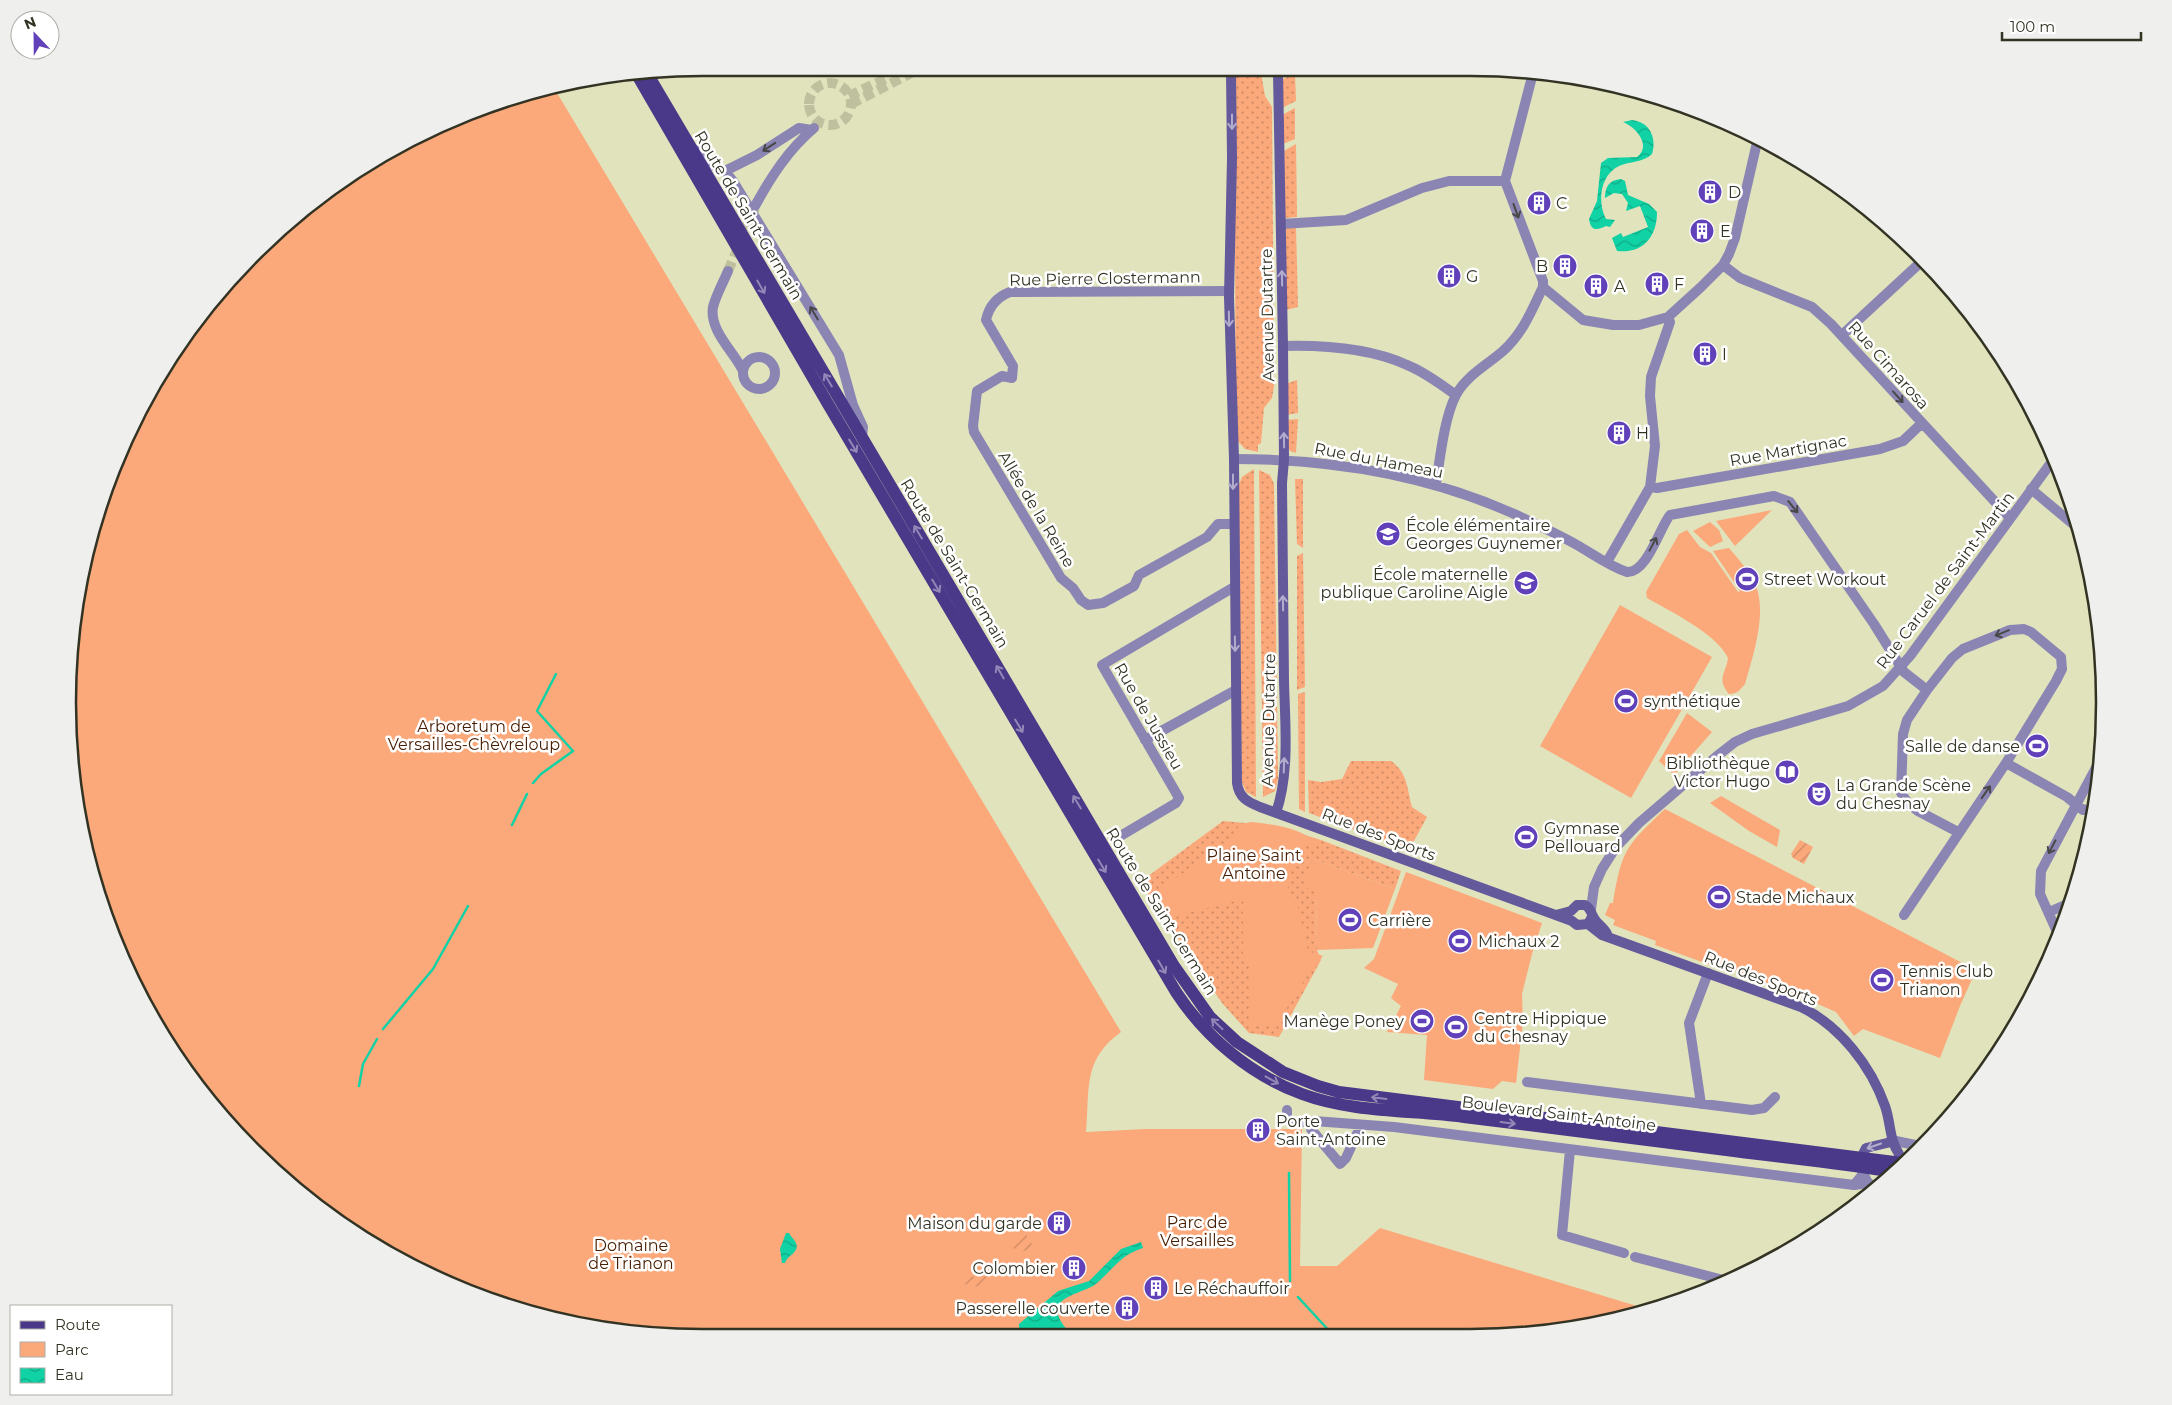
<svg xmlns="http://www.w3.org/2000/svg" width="2172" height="1405" viewBox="0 0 2172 1405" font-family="Montserrat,sans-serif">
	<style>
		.grass { fill: url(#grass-dots) }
		.park { fill: #fba87a }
		.garden { fill: url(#garden-furrows) }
		.water { fill: url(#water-waves) }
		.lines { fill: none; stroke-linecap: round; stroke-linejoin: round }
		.stream { stroke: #10d2a5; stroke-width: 2.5 }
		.minor-tunnel { stroke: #bec09e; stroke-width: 10; stroke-dasharray: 10 5; stroke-linecap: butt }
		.minor { stroke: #8b85b3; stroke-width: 10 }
		.tertiary { stroke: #8b85b3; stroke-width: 10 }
		.secondary { stroke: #64599b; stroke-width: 10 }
		.primary { stroke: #4a3888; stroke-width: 12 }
		.oneway { stroke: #b2accd }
		.oneway2 { stroke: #494848 }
		.oneway3 { stroke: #9288b8 }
		.labels { text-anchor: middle; stroke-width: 5; stroke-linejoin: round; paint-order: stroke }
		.poi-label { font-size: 16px; fill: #333324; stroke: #fff; text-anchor: start }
		.street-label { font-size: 16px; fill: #333324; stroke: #fff }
		.park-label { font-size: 16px; fill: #461e03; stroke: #fff }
		.rim { fill: none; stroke: #333324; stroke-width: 2.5 }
	</style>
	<defs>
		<pattern id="grass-dots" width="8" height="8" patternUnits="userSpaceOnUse" patternTransform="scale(1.25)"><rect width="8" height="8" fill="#fba87a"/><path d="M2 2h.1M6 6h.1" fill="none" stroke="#cc8964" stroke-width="1.8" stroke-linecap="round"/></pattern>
		<pattern id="garden-furrows" width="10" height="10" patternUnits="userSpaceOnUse" patternTransform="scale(1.25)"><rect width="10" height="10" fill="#fba87a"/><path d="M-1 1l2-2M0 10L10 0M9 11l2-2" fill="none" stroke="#cc8964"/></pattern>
		<pattern id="water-waves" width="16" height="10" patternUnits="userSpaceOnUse" patternTransform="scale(1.25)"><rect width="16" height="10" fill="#10d2a5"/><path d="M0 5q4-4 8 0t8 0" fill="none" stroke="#10ab86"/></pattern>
	</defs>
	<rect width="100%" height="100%" fill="#e1e3bd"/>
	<!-- grass -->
	<path class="grass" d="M1234,73H1261L1265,96L1272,107L1274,386L1272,398L1264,408L1261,443L1258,445V452L1245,449L1236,439Z
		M1295,73L1296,101L1284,107L1280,105L1281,80Z
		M1295,108V139L1283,144L1282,115Z
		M1296,144L1297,217L1284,218L1282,152Z
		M1285,227H1296L1298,307L1286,310Z
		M1297,380L1298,413L1286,415L1285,384Z
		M1298,419L1296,453L1290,451L1286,444V420Z
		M1254,469L1256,797L1246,792L1242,782L1238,487L1242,477Z
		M1259,470L1270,475L1274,484L1278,779L1275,791L1263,797Z
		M1295,479H1303V548L1297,544Z
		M1303,553L1305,687L1297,690V556Z
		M1305,692V812L1299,809L1298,694Z
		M1351,761H1391C1408,773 1407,789 1412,807L1427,817L1409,850L1309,813L1308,780L1321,782L1342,779Z
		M1223,821L1276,826L1321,840L1401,871L1395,889L1313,859L1316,892L1317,950L1321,960L1279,1037L1249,1033L1222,1003L1140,882Z"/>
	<!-- park -->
	<path class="park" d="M554,88L1121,1032C1082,1060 1090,1089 1086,1132L1146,1129H1248L1250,1128H1266L1267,1131L1268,1129H1302L1300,1266H1337L1380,1228L1650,1310L1634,1316L1511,1336L620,1332L459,1289L385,1252L284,1180L174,1055L116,946L89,867L73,785L69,661L101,498L152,385L199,316L254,253L349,175L499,101Z
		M1772,510L1735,546L1716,521Z
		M1710,522L1719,530L1723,541L1710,547L1693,531Z
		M1687,530L1700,547L1711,553L1738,592L1740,591L1713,551L1729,548C1738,559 1751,572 1756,586C1767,615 1753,655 1745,684C1740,690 1737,694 1729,694C1716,678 1726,674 1728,658C1716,633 1671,612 1647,598L1646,592L1679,534Z
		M1620,605L1712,657L1631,798L1540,746Z
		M1687,713L1712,732L1674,775L1659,761Z
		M1721,796L1780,830L1777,847L1749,831L1710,803Z
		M1665,809L1976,970L1960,1006L1940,1058L1863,1029L1854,1036L1836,1012L1788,991L1732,970L1728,969L1727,971L1655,945L1656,941L1613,925L1615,920L1605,915L1610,903H1613C1622,849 1626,846 1665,809Z
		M1252,822C1278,825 1301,828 1321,846L1310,844L1301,846C1289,861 1287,879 1288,897L1297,903L1308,951L1323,956C1302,977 1293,1005 1273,1026H1251L1250,969L1243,954V899L1160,920L1149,895L1218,851L1241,824Z
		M1313,859L1395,889L1373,948L1317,950L1316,892L1303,886Z
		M1406,872L1542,923L1532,954L1522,994L1523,1021L1516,1083L1502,1081L1493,1089L1424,1080L1427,1035L1387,1032L1401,1006L1391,998L1398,984L1364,968L1374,959Z"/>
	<!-- garden -->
	<path class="garden" d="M1800,840L1813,847L1804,864L1793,858L1791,854Z
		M1022,1228L1034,1247L1021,1252L1011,1247Z
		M992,1276L986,1288L963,1284L964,1277Z"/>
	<!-- water -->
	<path class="water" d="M1632,120C1650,122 1657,138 1652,154C1642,163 1630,161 1619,166C1600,175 1597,202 1606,219L1615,220L1610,227L1606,226C1597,230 1591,232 1589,219L1597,201L1601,163L1608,158L1637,157C1652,146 1636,127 1623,122Z
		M1621,179L1625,181L1628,195L1649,204L1657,212C1657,237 1643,254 1617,251L1612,238L1621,233L1623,237L1648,227L1640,206L1626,211L1628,203L1622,194L1614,193L1605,198C1605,187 1609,180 1621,179Z
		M786,1233H789C791,1237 794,1239 796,1243C800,1253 787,1255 785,1263H782L780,1249Z
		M1141,1242L1143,1248C1122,1254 1113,1269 1097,1283C1088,1292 1051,1296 1058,1315C1061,1323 1066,1329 1072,1334H1019V1324L1058,1291L1089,1281L1121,1249Z"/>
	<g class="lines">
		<!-- stream -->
		<path class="stream" d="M533,783L541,774L573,751L537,711L556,674
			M512,825L527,794
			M383,1029L433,969L468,906
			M359,1086L363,1064L377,1039
			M1289,1173L1290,1281
			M1298,1297L1333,1335"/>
		<!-- minor-tunnel -->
		<path class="minor-tunnel" d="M809 104a21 21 0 1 1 42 0a21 21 0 1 1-42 0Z
			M849,96L885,79
			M851,104L911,73
			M728,271L755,208"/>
		<!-- minor -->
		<path class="minor" d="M691,148L701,152L710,163L725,171L733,181L839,355L853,405L863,427L862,437
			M725,171L757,155L799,128L812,130
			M1505,181L1543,281V287L1583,320L1613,325H1639L1668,317L1701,287L1723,265L1729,254L1735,238L1758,138
			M1505,181L1533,73
			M755,206C771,177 788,150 814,128
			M1281,224L1346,220L1422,188L1449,181H1505
			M1723,265L1740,278L1812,307L1831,324L2010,518
			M728,271C723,283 716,295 713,307C709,330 733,351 742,369
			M1229,291L1010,292C997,297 989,306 986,320L1013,366L1012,378L1002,376L977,391L973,426L974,432L1061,578L1073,588L1081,600L1088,605L1103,603L1134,586L1139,575L1207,537L1218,524H1233
			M1842,335L1922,261
			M1283,346C1324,345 1370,348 1407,365C1425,372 1440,384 1456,395
			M743 373a16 16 0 1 1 32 0a16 16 0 1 1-32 0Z
			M1234,459C1328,459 1424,474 1512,513C1533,523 1556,533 1577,545C1593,554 1609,566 1627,572C1647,573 1659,529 1670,515L1774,496L1790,502L1874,624L1904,672L1927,690
			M1436,484C1440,459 1444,418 1456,395C1466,376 1487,365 1503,351C1523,333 1532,310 1543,287
			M1650,487L1657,488L1880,449L1903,441L1922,423
			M2031,489L2080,530
			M1607,562L1650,487L1655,446L1650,396L1651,377L1670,322L1668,317
			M1145,740L1236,690
			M2006,763L2067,797L2083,810L2093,809
			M1117,838L1176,803L1179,798L1102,665L1234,587
			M2049,912L2072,902
			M1904,915L2006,763L2056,681L2062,669L2061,657L2031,632L2024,629L2010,630L1963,649L1952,658L1927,690L1907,720L1903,734L1901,793L1908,803L1918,811L1958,832
			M2058,934L2040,894L2041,871L2099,762
			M1527,1082L1752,1110L1764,1108L1775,1097
			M1701,1104L1689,1023L1708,973
			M1287,1110V1117L1291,1123L1314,1121L1394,1127L1854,1185L1868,1183L1877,1187
			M1314,1121L1311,1129L1340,1164L1346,1158L1361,1125
			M1891,1140L1920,1146
			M1570,1150L1562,1235L1624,1253
			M1635,1257L1727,1281"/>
		<!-- tertiary -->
		<path class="tertiary" d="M1591,909L1594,887L1602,869L1616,847L1639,823L1717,756L1735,742L1752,734L1848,706L1883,686L1910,656L2053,460
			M1861,1161L1860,1167L1868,1183
			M1854,1185L1864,1173"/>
		<!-- secondary -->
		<path class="secondary" d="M1231,73L1232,158L1229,297L1234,459L1237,783C1239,798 1248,802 1260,807L1572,921L1577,925L1588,924L1592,917
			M1276,813C1290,772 1285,724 1284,681C1283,615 1283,549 1282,483L1284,460L1283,346L1278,73
			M1556,915L1571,911L1577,905H1585C1592,909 1590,912 1594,918C1597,924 1604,927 1607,934
			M1588,924L1602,935L1801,1007C1840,1026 1871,1066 1885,1106C1891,1123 1889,1139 1899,1154L1898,1167
			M1861,1158L1866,1148L1891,1142"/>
		<!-- primary -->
		<path class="primary" d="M636,73L828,404L1176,992C1206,1038 1251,1075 1302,1094C1353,1113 1411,1110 1464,1117C1554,1129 1644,1140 1734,1151C1787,1158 1840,1163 1893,1172
			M647,73L1174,966L1210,1017L1237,1042L1283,1072L1318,1086L1339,1092L1902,1163"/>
	</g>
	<!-- one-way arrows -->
	<defs><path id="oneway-shaft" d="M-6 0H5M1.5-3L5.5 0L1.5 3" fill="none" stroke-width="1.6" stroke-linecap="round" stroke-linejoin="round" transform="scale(1.25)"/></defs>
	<g class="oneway">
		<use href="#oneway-shaft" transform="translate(1232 122) rotate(90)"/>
		<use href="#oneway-shaft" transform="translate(1282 278) rotate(-91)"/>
		<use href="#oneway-shaft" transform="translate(1229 319) rotate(89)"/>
		<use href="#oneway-shaft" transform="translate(1284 440) rotate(-91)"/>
		<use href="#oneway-shaft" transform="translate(1233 482) rotate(90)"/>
		<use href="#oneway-shaft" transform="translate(1283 603) rotate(-91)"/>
		<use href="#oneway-shaft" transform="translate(1235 644) rotate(89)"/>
		<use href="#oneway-shaft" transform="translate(1284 765) rotate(-88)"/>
		<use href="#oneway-shaft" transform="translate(1874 1146) rotate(161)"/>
	</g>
	<g class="oneway2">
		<use href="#oneway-shaft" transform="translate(769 147) rotate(147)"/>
		<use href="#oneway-shaft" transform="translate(1516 211) rotate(70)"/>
		<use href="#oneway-shaft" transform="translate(814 313) rotate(-121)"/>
		<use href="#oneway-shaft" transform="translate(1898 397) rotate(48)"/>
		<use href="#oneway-shaft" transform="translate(1793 507) rotate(51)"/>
		<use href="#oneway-shaft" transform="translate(1653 544) rotate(-62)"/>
		<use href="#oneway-shaft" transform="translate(2002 633) rotate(158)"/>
		<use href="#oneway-shaft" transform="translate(1986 792) rotate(-55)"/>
		<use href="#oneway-shaft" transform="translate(2052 847) rotate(118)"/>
	</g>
	<g class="oneway3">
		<use href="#oneway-shaft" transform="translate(761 287) rotate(60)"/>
		<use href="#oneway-shaft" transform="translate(828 380) rotate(-121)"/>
		<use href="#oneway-shaft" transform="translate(853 446) rotate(59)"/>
		<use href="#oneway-shaft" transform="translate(918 532) rotate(-121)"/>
		<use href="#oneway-shaft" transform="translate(936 586) rotate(59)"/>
		<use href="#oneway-shaft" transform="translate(1000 672) rotate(-120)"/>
		<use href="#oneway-shaft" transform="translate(1019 726) rotate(59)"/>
		<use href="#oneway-shaft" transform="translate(1077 802) rotate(-121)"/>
		<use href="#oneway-shaft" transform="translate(1102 866) rotate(59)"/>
		<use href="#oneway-shaft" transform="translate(1162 967) rotate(60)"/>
		<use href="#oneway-shaft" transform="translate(1217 1024) rotate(-137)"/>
		<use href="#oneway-shaft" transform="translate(1272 1080) rotate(29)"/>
		<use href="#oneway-shaft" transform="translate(1379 1098) rotate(-173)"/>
		<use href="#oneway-shaft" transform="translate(1508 1123) rotate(7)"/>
	</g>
	<!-- icons -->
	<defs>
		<symbol id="building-disc" viewBox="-11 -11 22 22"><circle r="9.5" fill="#6041b9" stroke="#fff"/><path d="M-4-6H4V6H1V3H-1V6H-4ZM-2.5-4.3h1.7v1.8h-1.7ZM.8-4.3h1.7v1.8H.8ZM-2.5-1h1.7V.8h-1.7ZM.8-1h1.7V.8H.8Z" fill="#fff"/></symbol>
		<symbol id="school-disc" viewBox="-11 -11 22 22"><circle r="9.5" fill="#6041b9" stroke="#fff"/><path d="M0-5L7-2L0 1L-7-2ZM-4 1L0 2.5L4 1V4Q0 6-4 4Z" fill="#fff"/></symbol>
		<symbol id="stadium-disc" viewBox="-11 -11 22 22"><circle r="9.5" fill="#6041b9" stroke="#fff"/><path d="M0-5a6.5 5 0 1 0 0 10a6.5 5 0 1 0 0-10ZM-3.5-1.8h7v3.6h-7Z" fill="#fff"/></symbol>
		<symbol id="library-disc" viewBox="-11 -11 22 22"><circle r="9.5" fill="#6041b9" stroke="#fff"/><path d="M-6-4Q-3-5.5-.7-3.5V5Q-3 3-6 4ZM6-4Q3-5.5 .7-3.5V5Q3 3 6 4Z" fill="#fff"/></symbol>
		<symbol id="theatre-disc" viewBox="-11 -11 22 22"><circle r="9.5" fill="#6041b9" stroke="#fff"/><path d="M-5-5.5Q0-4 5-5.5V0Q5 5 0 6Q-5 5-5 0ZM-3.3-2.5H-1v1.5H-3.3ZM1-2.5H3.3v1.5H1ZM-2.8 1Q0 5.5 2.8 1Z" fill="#fff"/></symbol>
	</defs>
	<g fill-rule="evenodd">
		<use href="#building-disc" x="1696" y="178" width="28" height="28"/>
		<use href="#building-disc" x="1525" y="189" width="28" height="28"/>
		<use href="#building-disc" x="1688" y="217" width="28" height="28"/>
		<use href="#building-disc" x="1551" y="252" width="28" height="28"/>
		<use href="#building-disc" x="1435" y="262" width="28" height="28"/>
		<use href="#building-disc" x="1643" y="270" width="28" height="28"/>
		<use href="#building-disc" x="1582" y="272" width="28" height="28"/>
		<use href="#building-disc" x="1691" y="340" width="28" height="28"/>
		<use href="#building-disc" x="1605" y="419" width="28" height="28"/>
		<use href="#school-disc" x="1374" y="520" width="28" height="28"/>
		<use href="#stadium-disc" x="1733" y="565" width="28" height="28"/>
		<use href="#school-disc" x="1512" y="569" width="28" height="28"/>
		<use href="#stadium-disc" x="1612" y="687" width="28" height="28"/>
		<use href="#stadium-disc" x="2023" y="732" width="28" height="28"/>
		<use href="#library-disc" x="1773" y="758" width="28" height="28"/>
		<use href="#theatre-disc" x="1805" y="780" width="28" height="28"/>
		<use href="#stadium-disc" x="1512" y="823" width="28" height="28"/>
		<use href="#stadium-disc" x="1705" y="883" width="28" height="28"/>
		<use href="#stadium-disc" x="1336" y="906" width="28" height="28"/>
		<use href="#stadium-disc" x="1446" y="927" width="28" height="28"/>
		<use href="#stadium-disc" x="1868" y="966" width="28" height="28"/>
		<use href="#stadium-disc" x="1408" y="1007" width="28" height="28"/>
		<use href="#stadium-disc" x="1442" y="1013" width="28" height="28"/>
		<use href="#building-disc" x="1244" y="1116" width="28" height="28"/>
		<use href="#building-disc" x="1045" y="1209" width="28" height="28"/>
		<use href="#building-disc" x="1060" y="1254" width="28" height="28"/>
		<use href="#building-disc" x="1142" y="1274" width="28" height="28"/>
		<use href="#building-disc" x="1113" y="1294" width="28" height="28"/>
	</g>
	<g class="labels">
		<!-- poi labels -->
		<g class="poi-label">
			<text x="1728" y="198">D</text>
			<text x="1556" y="209">C</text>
			<text x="1720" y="237">E</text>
			<text x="1548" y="272" text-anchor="end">B</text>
			<text x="1466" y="282">G</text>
			<text x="1674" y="290">F</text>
			<text x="1614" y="292">A</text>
			<text x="1722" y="360">I</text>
			<text x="1636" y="439">H</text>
			<text x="1406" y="531">École élémentaire<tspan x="1406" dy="18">Georges Guynemer</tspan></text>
			<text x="1508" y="580" text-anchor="end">École maternelle<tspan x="1508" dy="18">publique Caroline Aigle</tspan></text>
			<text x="1764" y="585">Street Workout</text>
			<text x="1644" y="707">synthétique</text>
			<text x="2020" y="752" text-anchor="end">Salle de danse</text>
			<text x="1770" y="769" text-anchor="end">Bibliothèque<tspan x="1770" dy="18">Victor Hugo</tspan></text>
			<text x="1836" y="791">La Grande Scène<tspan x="1836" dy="18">du Chesnay</tspan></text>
			<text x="1544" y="834">Gymnase<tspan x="1544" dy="18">Pellouard</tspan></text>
			<text x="1736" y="903">Stade Michaux</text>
			<text x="1368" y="926">Carrière</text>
			<text x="1478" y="947">Michaux 2</text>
			<text x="1900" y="977">Tennis Club<tspan x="1900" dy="18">Trianon</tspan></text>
			<text x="1474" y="1024">Centre Hippique<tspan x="1474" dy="18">du Chesnay</tspan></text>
			<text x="1404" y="1027" text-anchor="end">Manège Poney</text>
			<text x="1276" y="1127">Porte<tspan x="1276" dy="18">Saint-Antoine</tspan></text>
			<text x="1042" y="1229" text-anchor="end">Maison du garde</text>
			<text x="1056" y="1274" text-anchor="end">Colombier</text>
			<text x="1174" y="1294">Le Réchauffoir</text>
			<text x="1110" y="1314" text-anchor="end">Passerelle couverte</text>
		</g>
		<!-- street labels -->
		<g class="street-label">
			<text transform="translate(749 215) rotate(59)" y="6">Route de Saint-Germain</text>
			<text transform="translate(1105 278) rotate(-1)" y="6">Rue Pierre Clostermann</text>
			<text transform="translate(1267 315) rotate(-91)" y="6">Avenue Dutartre</text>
			<text transform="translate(1889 365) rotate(48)" y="6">Rue Cimarosa</text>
			<text transform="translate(1788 450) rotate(-10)" y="6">Rue Martignac</text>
			<text transform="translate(1379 460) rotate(11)" y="6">Rue du Hameau</text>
			<text transform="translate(1037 509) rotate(59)" y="6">Allée de la Reine</text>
			<text transform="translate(955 563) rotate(59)" y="6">Route de Saint-Germain</text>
			<text transform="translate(1945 580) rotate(-53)" y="6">Rue Caruel de Saint-Martin</text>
			<text transform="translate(1149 716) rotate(60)" y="6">Rue de Jussieu</text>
			<text transform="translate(1268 720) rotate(-89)" y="6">Avenue Dutartre</text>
			<text transform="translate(1379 834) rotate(21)" y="6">Rue des Sports</text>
			<text transform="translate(1162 911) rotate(58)" y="6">Route de Saint-Germain</text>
			<text transform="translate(1761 978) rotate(22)" y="6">Rue des Sports</text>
			<text transform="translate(1559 1113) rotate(7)" y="6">Boulevard Saint-Antoine</text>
		</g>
		<!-- park labels -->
		<g class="park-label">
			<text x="474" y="732">Arboretum de<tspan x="474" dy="18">Versailles-Chèvreloup</tspan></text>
			<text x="1254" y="861">Plaine Saint<tspan x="1254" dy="18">Antoine</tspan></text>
			<text x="1197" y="1228">Parc de<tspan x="1197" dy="18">Versailles</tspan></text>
			<text x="631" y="1251">Domaine<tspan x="631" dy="18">de Trianon</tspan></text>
		</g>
	</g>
	<!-- crop -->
	<path d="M0 0H2172V1405H0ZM702 76H1470A626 626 0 0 1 2096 702V703A626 626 0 0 1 1470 1329H702A626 626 0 0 1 76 703V702A626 626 0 0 1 702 76Z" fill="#efefed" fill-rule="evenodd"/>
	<path class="rim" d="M702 76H1470A626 626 0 0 1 2096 702V703A626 626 0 0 1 1470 1329H702A626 626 0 0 1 76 703V702A626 626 0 0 1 702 76Z"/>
	<!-- legend -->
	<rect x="10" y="1305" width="162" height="90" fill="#ffffff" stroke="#adada7"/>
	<rect x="20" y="1321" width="25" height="8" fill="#4a3888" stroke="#adada7"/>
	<text x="55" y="1330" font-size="15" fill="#333324">Route</text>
	<rect x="20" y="1342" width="25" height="15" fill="#fba87a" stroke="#adada7"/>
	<text x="55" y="1355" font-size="15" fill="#333324">Parc</text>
	<rect x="20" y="1368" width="25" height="15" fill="url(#water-waves)" stroke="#adada7"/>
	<text x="55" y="1380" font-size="15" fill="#333324">Eau</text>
	<!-- north arrow -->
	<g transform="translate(35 35) rotate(338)"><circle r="24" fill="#ffffff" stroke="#adada7"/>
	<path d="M0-4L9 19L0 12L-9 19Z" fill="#6041b9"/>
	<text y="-8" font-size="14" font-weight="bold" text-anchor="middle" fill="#333324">N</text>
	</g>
	<!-- scale -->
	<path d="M2002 32v8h139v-8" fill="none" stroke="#333324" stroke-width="2.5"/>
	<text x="2010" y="32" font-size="15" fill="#333324" stroke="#ffffff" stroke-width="4" paint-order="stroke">100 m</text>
</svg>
